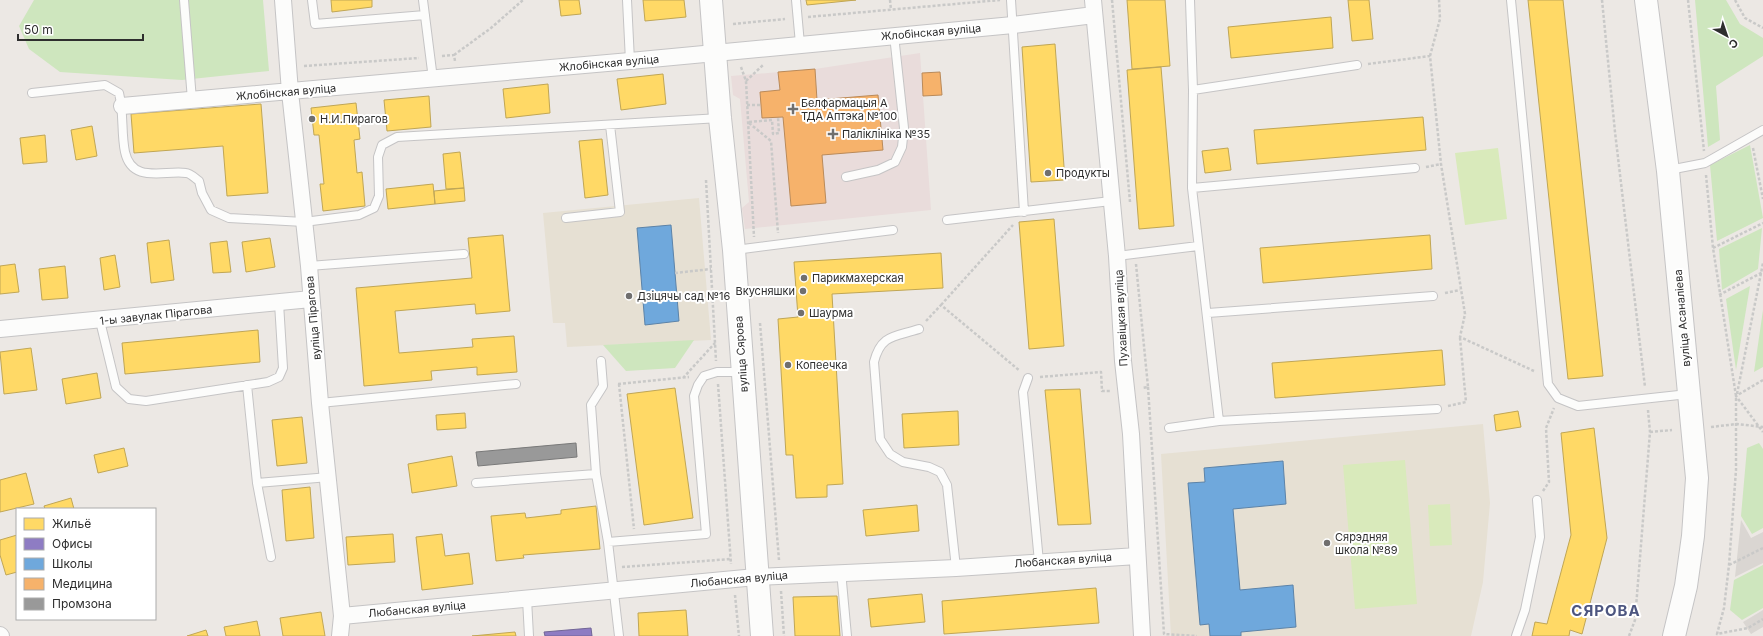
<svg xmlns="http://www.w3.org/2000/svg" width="1763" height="636" viewBox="0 0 1763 636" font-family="Inter,sans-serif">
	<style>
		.education { fill: #e6e0d3 }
		.medical { fill: #e9dcdb }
		.green { fill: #cee6be }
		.pitch { fill: #d9eabb }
		.plaza { fill: #dad6d2 }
		.homes { fill: #ffd966; stroke: #c0a655 }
		.offices { fill: #8e7cc3; stroke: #716596 }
		.schools { fill: #6fa8dc; stroke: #5c83a8 }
		.health { fill: #f6b26b; stroke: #ba8a59 }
		.industry { fill: #999; stroke: #797979 }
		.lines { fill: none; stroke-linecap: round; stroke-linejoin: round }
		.lane-casing { stroke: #c5c4c5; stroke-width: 10 }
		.street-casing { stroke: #c5c4c5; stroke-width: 18 }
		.secondary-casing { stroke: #c5c4c5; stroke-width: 24 }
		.path { stroke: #c9c9c8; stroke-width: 2.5; stroke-dasharray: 3 2; stroke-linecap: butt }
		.lane { stroke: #fcfcfb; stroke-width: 8 }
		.street { stroke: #fcfcfb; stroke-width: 16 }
		.secondary { stroke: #fcfcfb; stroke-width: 22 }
		.poi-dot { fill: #706f6e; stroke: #fff; stroke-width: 1.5 }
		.labels { text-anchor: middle; stroke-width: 4; stroke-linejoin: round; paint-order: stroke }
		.street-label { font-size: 11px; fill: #2e2e2e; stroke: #fff }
		.poi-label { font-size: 11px; fill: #2e2e2e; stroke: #fff; text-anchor: start }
		.district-label { font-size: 15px; font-weight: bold; letter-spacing: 1px; fill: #4d5680; stroke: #fff }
	</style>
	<rect width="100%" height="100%" fill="#ece8e4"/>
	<!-- education -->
	<path class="education" d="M699,198L711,340L567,347L565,323H553L543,213Z
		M1483,424L1490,503L1483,582L1471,636H1171L1161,454Z"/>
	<!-- medical -->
	<path class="medical" d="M920,53L931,210L745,229L742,208L749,202L740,99L733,95L731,76L815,69Z"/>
	<!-- green -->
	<path class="green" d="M34,0H263L269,71L182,80L60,72L29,49L19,26Z
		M1695,0H1726L1740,24L1763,38V56L1716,86L1720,140L1708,147Z
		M1750,145L1763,218L1717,241L1710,165Z
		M1762,228L1758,269L1722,290L1719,249Z
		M1750,286L1736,370L1726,299Z
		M1763,310V367L1754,372Z
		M694,340L675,368L626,371L603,345Z
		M1759,443L1763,449V528L1752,534L1741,516L1747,448Z
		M1763,565V608L1742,620L1730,610L1734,580Z"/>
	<!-- pitch -->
	<path class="pitch" d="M1498,148L1507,219L1465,225L1455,153Z
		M1405,460L1417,604L1355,609L1343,465Z
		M1450,504L1452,545L1430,546L1428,505Z"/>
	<!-- plaza -->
	<path class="plaza" d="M1741,520L1751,538L1763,532V563L1735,577Z
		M1763,610V627L1751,634L1743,622Z"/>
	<!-- homes -->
	<path class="homes" d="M331,0H372V7L332,12Z
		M559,0H579L581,14L561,16Z
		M643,0H684L686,17L645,21Z
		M806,0H856L807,5Z
		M1127,0H1165L1170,66L1132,69Z
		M1348,0H1369L1373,39L1352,41Z
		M1528,0H1563L1603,376L1568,379Z
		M1331,17L1333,48L1231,58L1228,27Z
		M1055,44L1065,180L1031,182L1022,47Z
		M1161,67L1174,226L1139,229L1127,70Z
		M663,74L666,104L621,110L617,79Z
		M548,84L550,113L506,118L503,89Z
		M429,96L431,127L387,131L384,100Z
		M356,103L360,139L354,140L357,173L362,172L365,206L323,211L320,184H324L319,135H314L311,108Z
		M261,104L268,193L227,196L223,146L134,153L131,114Z
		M1423,117L1426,150L1257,164L1254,130Z
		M92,126L97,156L76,160L71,130Z
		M45,135L47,162L23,164L20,138Z
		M602,139L608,195L585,198L579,141Z
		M1228,148L1231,170L1205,173L1202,151Z
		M460,152L464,188L446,189L443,154Z
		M433,184L435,204L388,209L386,189Z
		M464,188L465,201L435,204L434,191Z
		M1054,219L1064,346L1029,349L1019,222Z
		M503,235L510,311L476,314L475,304L395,311L399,353L473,347L472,339L514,336L517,372L477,375V367L431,371L432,380L364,386L356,288L472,278L468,238Z
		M1430,235L1432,269L1263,283L1260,248Z
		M270,238L275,267L246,272L242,242Z
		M169,240L174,280L151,283L147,243Z
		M227,241L231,272L213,273L210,243Z
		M941,253L943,288L832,294L843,484L827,485V497L796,498L793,455H786L778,319L798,317L794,262Z
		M115,255L120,287L104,290L100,258Z
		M15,264L19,292L0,294V266Z
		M65,266L68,298L42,300L39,269Z
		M258,330L260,362L125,374L122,343Z
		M31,348L37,390L4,394L0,352Z
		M1442,350L1445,385L1275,398L1272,363Z
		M97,373L101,398L66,404L62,379Z
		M675,388L693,518L644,525L627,394Z
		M1080,389L1091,524L1058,525L1045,390Z
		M958,411L959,445L904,448L902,414Z
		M1518,411L1521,427L1496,431L1494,415Z
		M465,413L466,428L437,430L436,415Z
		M302,417L307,463L277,466L272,420Z
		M1594,428L1607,538L1582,634L1570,630L1569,636H1532L1535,622L1547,624L1571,535L1561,433Z
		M124,448L128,466L98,473L94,455Z
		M452,456L457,486L412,493L408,464Z
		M26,473L34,504L0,512V480Z
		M310,487L314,538L286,541L282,490Z
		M71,498L74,509H45L44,506Z
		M917,505L919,531L866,536L863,510Z
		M596,506L600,549L523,555L524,558L496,561L491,516L525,513L526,518L561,514V510Z
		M393,534L395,562L348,565L346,537Z
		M442,534L445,556L469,553L473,584L422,590L416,537Z
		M17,535V572L6,575L0,555V540Z
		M1096,588L1099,623L944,634L942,601Z
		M922,594L925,622L871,627L868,599Z
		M837,596L840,636H795L793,597Z
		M686,610L688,636H639L638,613Z
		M321,612L325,636H283L280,618Z
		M257,621L260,636H226L224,627Z
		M206,630L208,636H187Z
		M515,632L516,636H472Z"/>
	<!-- offices -->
	<path class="offices" d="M591,628L592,636H545L544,632Z"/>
	<!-- schools -->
	<path class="schools" d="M671,225L679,321L645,325L637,228Z
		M1283,461L1286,504L1233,509L1240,590L1293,585L1296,627L1241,632V636H1210L1209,624L1200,625L1188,483L1205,482L1204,468Z"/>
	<!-- health -->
	<path class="health" d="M815,69L817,100L878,95L883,150L822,155L826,203L791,206L783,117L762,118L760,92L780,90L778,72Z
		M940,72L942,95L923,96L922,73Z"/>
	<!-- industry -->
	<path class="industry" d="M576,443L577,457L478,466L476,452Z"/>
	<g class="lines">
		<defs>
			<path id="lane" d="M184,0L192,100
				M312,0L315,24L425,15
				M423,0L433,79
				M627,0L630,61
				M796,0L800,44
				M1011,0L1024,212
				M1190,0L1193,90L1192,188L1219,421
				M1511,0L1548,384L1558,398L1578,406L1688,394
				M1193,90L1357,65
				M32,93L105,85L119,93C124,113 121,133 125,152C132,184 164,170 186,173C190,173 195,178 199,181L202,193L211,210L229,218L304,222L359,215L374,208L379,196L378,157L382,145L397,137L720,118
				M1669,170L1705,163L1763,130
				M846,177L878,170L895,162L902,147L904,128L894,35
				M1192,188L1415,168
				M566,218L620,212L610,125
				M947,220L1111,201
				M735,250L893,230
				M1117,256L1198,246
				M309,266L464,254
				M1208,313L1433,296
				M100,321L116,387L129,399L146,401L268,382L279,377L283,368L279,303
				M919,329C895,337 881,334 874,362L880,439L890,454L903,462L929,467L940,472L947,485L956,568
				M601,361L603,386L591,405L596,474L608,542
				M1028,378L1023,392L1039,562
				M247,385L257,483L271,557
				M320,403L516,384
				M1169,428L1219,421L1437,409
				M257,483L329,477
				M476,483L596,474
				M841,571L847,636
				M527,599L529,636
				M619,636L608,542L706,534L694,396L698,385L704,376L717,372H742
				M1516,636L1525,610L1540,537L1537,500"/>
			<path id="street" d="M283,0L290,92L309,266L320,403L342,616L340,636
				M1093,0L1117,256L1123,361L1131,434L1142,636
				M122,106L630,61L1013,25L1094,15
				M0,329L311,299
				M342,616L756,577L956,568L1137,556
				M0,635L1,636"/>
			<path id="secondary" d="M711,0L720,118L734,250L762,636
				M1646,0L1668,171L1697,478L1693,536L1686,586L1674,636"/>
		</defs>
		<!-- lane casing -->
		<use href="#lane" class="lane-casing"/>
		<!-- street casing -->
		<use href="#street" class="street-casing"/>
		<!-- secondary casing -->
		<use href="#secondary" class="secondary-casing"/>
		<!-- path -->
		<path class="path" d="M890,0L891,10
			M1112,0L1130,202
			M1602,0L1615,132L1645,387
			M1688,0L1704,151
			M1735,0L1745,18L1763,28
			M808,17L1000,0
			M733,24L785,19
			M454,55L491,28L523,0
			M442,56L454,55L455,61
			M1430,56L1440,19L1439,0
			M1368,64L1430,56L1441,164L1465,314L1460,337L1534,371
			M304,66L419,58
			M741,67L746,81L754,237
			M746,81L763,65
			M747,105H761
			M749,122L772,120L773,134L779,133L778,117
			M749,123L771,141L778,233
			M1753,148L1763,199
			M1426,167L1441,164
			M1706,175L1713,248L1736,396V470L1729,565L1724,608L1717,634L1748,628L1763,619
			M706,180L716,361
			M1713,248L1763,223
			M1136,264L1148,387L1142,388
			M675,273L711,269
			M1445,293L1460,290
			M1719,295L1763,272
			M941,305L1013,225
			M926,321L941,305L1020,371
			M760,323L779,560
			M1040,377L1101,372L1102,391H1111
			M683,378L715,343
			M1763,380L1736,396L1763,432
			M618,384L689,377
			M619,384L634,529
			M718,384L731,564
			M1148,387L1164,634L1197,636
			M1737,394L1763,263
			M1448,406L1466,402L1460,338
			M1711,427L1737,424L1763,427
			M1650,432L1672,430
			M1543,491L1549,482L1546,428L1554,408
			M1729,565L1763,548
			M622,567L731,559
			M781,591L784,636
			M735,595L739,636
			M1629,636L1635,620L1650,432L1648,410"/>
		<!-- lane -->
		<use href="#lane" class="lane"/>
		<!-- street -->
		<use href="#street" class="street"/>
		<!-- secondary -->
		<use href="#secondary" class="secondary"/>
	</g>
	<!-- markers -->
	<g class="poi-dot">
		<path d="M791 103h4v4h4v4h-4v4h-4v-4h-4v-4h4z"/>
		<circle cx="312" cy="119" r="4"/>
		<path d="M831 128h4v4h4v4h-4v4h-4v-4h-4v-4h4z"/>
		<circle cx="1048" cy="173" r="4"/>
		<circle cx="804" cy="278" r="4"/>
		<circle cx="803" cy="291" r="4"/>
		<circle cx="629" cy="296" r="4"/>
		<circle cx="801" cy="313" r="4"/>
		<circle cx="788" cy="365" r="4"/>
		<circle cx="1327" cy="543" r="4"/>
	</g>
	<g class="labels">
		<!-- street labels -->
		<g class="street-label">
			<text transform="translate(931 32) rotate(-5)" y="4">Жлобінская вуліца</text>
			<text transform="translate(609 63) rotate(-5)" y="4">Жлобінская вуліца</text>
			<text transform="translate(286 92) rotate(-5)" y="4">Жлобінская вуліца</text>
			<text transform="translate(156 315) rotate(-6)" y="4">1-ы завулак Пірагова</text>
			<text transform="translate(313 318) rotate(-95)" y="4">вуліца Пірагова</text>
			<text transform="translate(1121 318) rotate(-93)" y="4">Пухавіцкая вуліца</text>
			<text transform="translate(1682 318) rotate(-95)" y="4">вуліца Асаналіева</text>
			<text transform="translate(741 354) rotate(-94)" y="4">вуліца Сярова</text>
			<text transform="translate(1063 560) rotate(-4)" y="4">Любанская вуліца</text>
			<text transform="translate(739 579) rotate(-5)" y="4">Любанская вуліца</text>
			<text transform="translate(417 609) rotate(-5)" y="4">Любанская вуліца</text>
		</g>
		<!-- poi labels -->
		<g class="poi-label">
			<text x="801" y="107">Белфармацыя А<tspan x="801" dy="13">ТДА Аптэка №100</tspan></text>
			<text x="320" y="123">Н.И.Пирагов</text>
			<text x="842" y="138">Паліклініка №35</text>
			<text x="1056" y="177">Продукты</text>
			<text x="812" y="282">Парикмахерская</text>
			<text x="795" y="295" text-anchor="end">Вкусняшки</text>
			<text x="637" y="300">Дзіцячы сад №16</text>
			<text x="809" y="317">Шаурма</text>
			<text x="796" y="369">Копеечка</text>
			<text x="1335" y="541">Сярэдняя<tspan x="1335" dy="13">школа №89</tspan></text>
		</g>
		<!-- district labels -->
		<g class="district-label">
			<text x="1606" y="616">СЯРОВА</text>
		</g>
	</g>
	<!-- legend -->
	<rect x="16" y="508" width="140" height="112" fill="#ffffff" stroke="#ababab"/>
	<rect x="24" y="518" width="20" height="12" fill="#ffd966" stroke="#ababab"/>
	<text x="52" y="528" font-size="12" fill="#2e2e2e">Жильё</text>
	<rect x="24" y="538" width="20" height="12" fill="#8e7cc3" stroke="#ababab"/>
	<text x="52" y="548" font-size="12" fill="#2e2e2e">Офисы</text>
	<rect x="24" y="558" width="20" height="12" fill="#6fa8dc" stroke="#ababab"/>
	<text x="52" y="568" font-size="12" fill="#2e2e2e">Школы</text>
	<rect x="24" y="578" width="20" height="12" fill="#f6b26b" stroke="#ababab"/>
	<text x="52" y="588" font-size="12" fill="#2e2e2e">Медицина</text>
	<rect x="24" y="598" width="20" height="12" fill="#999999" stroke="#ababab"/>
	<text x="52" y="608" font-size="12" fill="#2e2e2e">Промзона</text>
	<!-- north arrow -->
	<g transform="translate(1727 36) rotate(140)" stroke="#ffffff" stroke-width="3" paint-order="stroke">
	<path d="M0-3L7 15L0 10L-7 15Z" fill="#2e2e2e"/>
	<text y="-6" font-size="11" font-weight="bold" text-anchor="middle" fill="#2e2e2e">С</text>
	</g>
	<!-- scale -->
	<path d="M18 34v6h125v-6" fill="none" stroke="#2e2e2e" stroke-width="2"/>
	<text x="24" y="34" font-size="12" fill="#2e2e2e" stroke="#ffffff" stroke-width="3" paint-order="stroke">50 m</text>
</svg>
